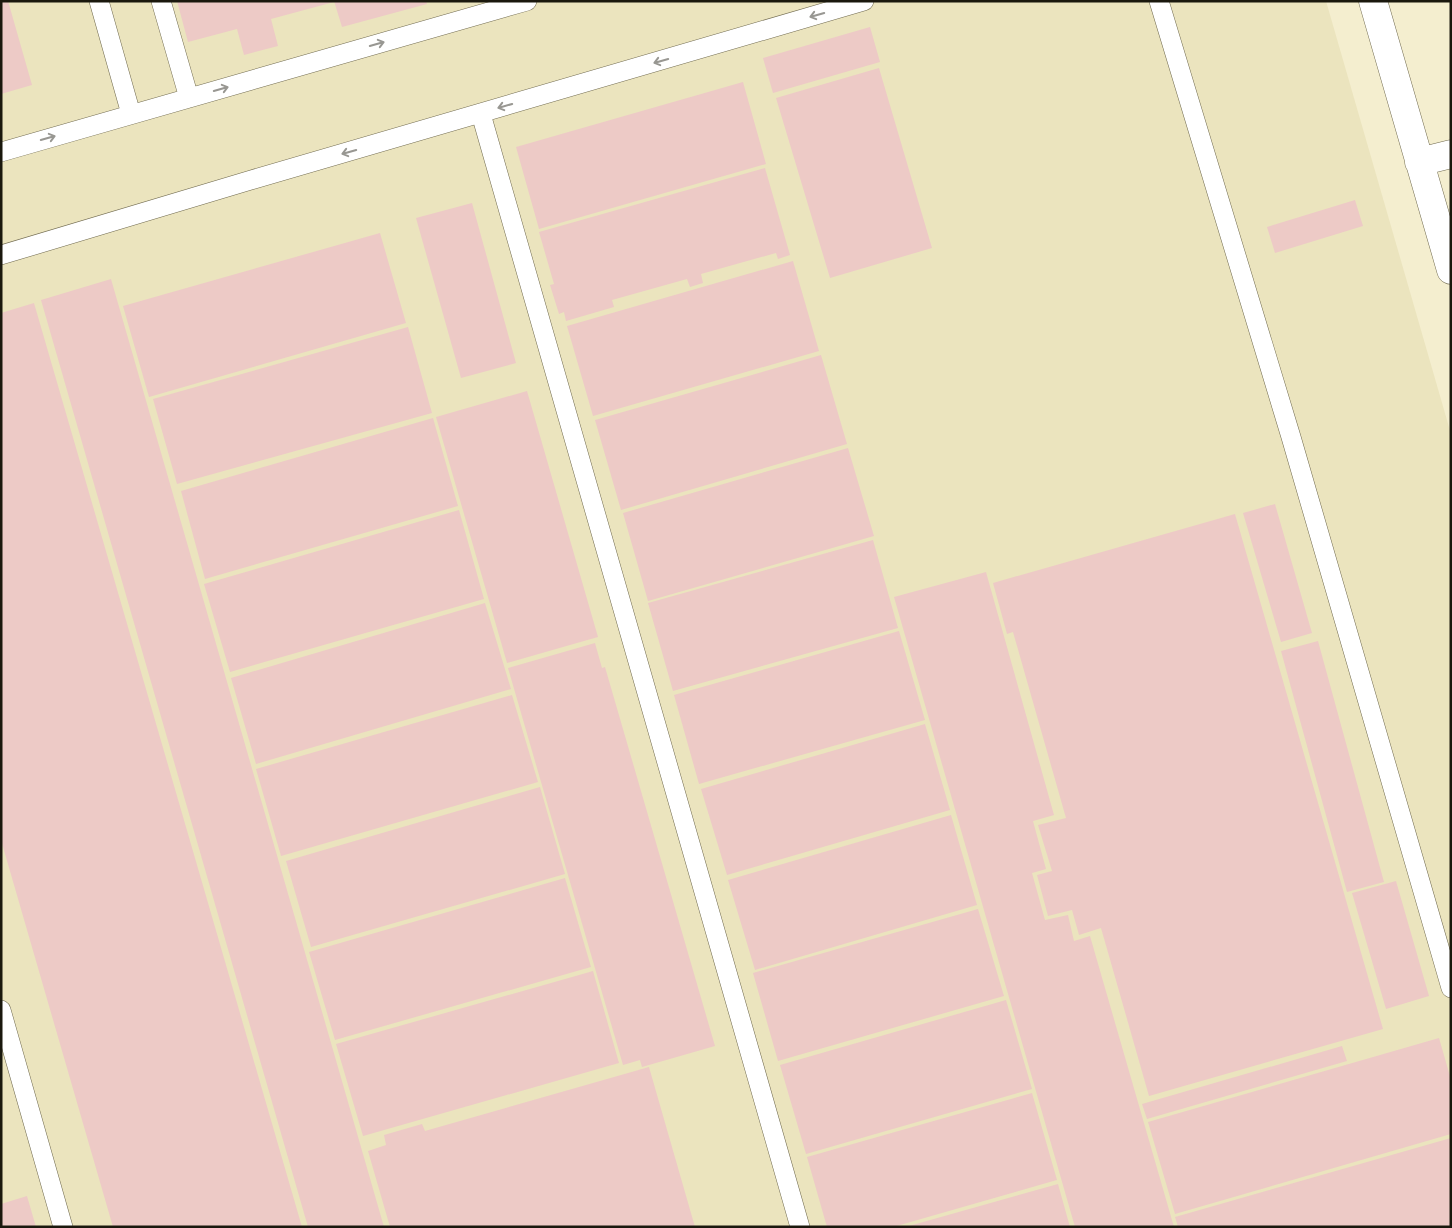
<svg xmlns="http://www.w3.org/2000/svg" width="1452" height="1228" viewBox="0 0 1452 1228" font-family="'Exo 2',sans-serif">
	<style>
		.built { fill: #ebe4be }
		.building { fill: #edcac6 }
		.lines { fill: none; stroke-linecap: round; stroke-linejoin: round }
		.service-casing { stroke: #706a4f; stroke-width: 20 }
		.minor-casing { stroke: #706a4f; stroke-width: 29 }
		.service { stroke: #fff; stroke-width: 19 }
		.minor { stroke: #fff; stroke-width: 28 }
		.oneway { stroke: #989792 }
	</style>
	<rect width="100%" height="100%" fill="#f4eecf"/>
	<!-- built -->
	<path class="built" d="M1,1H1326L1451,434V1227H1Z"/>
	<!-- building -->
	<path class="building" d="M1,1H8L32,85L1,94Z
		M177,1H334V2L271,19L278,46L244,55L237,29L188,42Z
		M334,1H426L427,4L342,27Z
		M870,27L880,62L773,93L763,58Z
		M879,68L932,248L830,278L776,98Z
		M743,82L766,164L539,229L516,147Z
		M765,168L790,255L778,259L776,253L701,274L703,283L690,287L687,279L612,300L614,307L566,321L564,312L559,314L550,285L554,284L539,232Z
		M1355,200L1363,226L1275,253L1267,227Z
		M472,203L516,363L461,378L416,218Z
		M380,233L406,323L149,397L123,306Z
		M793,261L819,351L593,416L567,326Z
		M111,279L384,1227H308L41,300Z
		M34,303L302,1227H113L1,840V313Z
		M408,327L432,413L177,484L153,399Z
		M821,355L847,444L621,510L595,420Z
		M527,391L598,637L507,663L436,417Z
		M433,418L458,506L205,579L181,491Z
		M848,448L874,536L648,601L623,513Z
		M1275,504L1312,633L1281,642L1243,513Z
		M459,510L484,599L230,672L204,584Z
		M1235,514L1383,1029L1149,1096L1101,928L1079,935L1072,910L1048,916L1037,875L1052,871L1038,825L1066,818L1013,632L1007,634L993,583Z
		M873,540L898,628L673,691L648,603Z
		M986,572L1054,815L1033,821L1046,869L1032,873L1045,920L1068,915L1074,941L1090,936L1174,1227H1075L894,597Z
		M485,603L511,689L256,764L231,678Z
		M899,631L925,720L699,784L674,695Z
		M1318,641L1384,882L1347,892L1281,651Z
		M595,643L602,668L605,667L715,1046L642,1067L640,1060L623,1065L508,668Z
		M512,695L538,782L281,856L256,769Z
		M925,724L950,810L727,875L701,789Z
		M540,787L565,874L311,947L286,861Z
		M951,815L977,905L755,970L728,880Z
		M565,878L591,967L335,1040L309,952Z
		M1396,881L1429,996L1386,1009L1352,893Z
		M978,909L1004,996L778,1061L753,973Z
		M593,971L619,1063L363,1136L336,1044Z
		M1006,1000L1032,1089L806,1154L780,1065Z
		M1439,1038L1451,1080V1134L1175,1214L1148,1122Z
		M1342,1046L1347,1061L1147,1119L1142,1104Z
		M649,1067L695,1227H390L368,1151L386,1145L384,1135L422,1124L425,1131Z
		M1032,1093L1057,1180L893,1227H827L807,1157Z
		M1451,1138V1227H1178L1175,1217Z
		M1058,1184L1070,1227H909V1226Z
		M27,1196L36,1227H1V1204Z"/>
	<g class="lines">
		<defs>
			<path id="service" d="M99,1L131,114
				M161,1L189,98
				M1159,1L1291,437L1451,988
				M481,114L800,1227
				M1,152L527,1
				M1,255L251,180L864,1
				M1,1010L63,1227"/>
			<path id="minor" d="M1373,1L1451,270
				M1419,162L1451,154"/>
		</defs>
		<!-- service casing -->
		<use href="#service" class="service-casing"/>
		<!-- minor casing -->
		<use href="#minor" class="minor-casing"/>
		<!-- service -->
		<use href="#service" class="service"/>
		<!-- minor -->
		<use href="#minor" class="minor"/>
	</g>
	<!-- one-way arrows -->
	<defs><path id="oneway-shaft" d="M-6 0H5M1.5-3L5.5 0L1.5 3" fill="none" stroke-width="1.6" stroke-linecap="round" stroke-linejoin="round" transform="scale(1.25)"/></defs>
	<g class="oneway">
		<use href="#oneway-shaft" transform="translate(817 15) rotate(164)"/>
		<use href="#oneway-shaft" transform="translate(377 44) rotate(-16)"/>
		<use href="#oneway-shaft" transform="translate(661 61) rotate(164)"/>
		<use href="#oneway-shaft" transform="translate(221 89) rotate(-16)"/>
		<use href="#oneway-shaft" transform="translate(505 106) rotate(164)"/>
		<use href="#oneway-shaft" transform="translate(48 138) rotate(-16)"/>
		<use href="#oneway-shaft" transform="translate(349 152) rotate(164)"/>
	</g>
	<!-- border -->
	<rect width="1452" height="1228" fill="none" stroke="#1a180d" stroke-width="5"/>
</svg>
